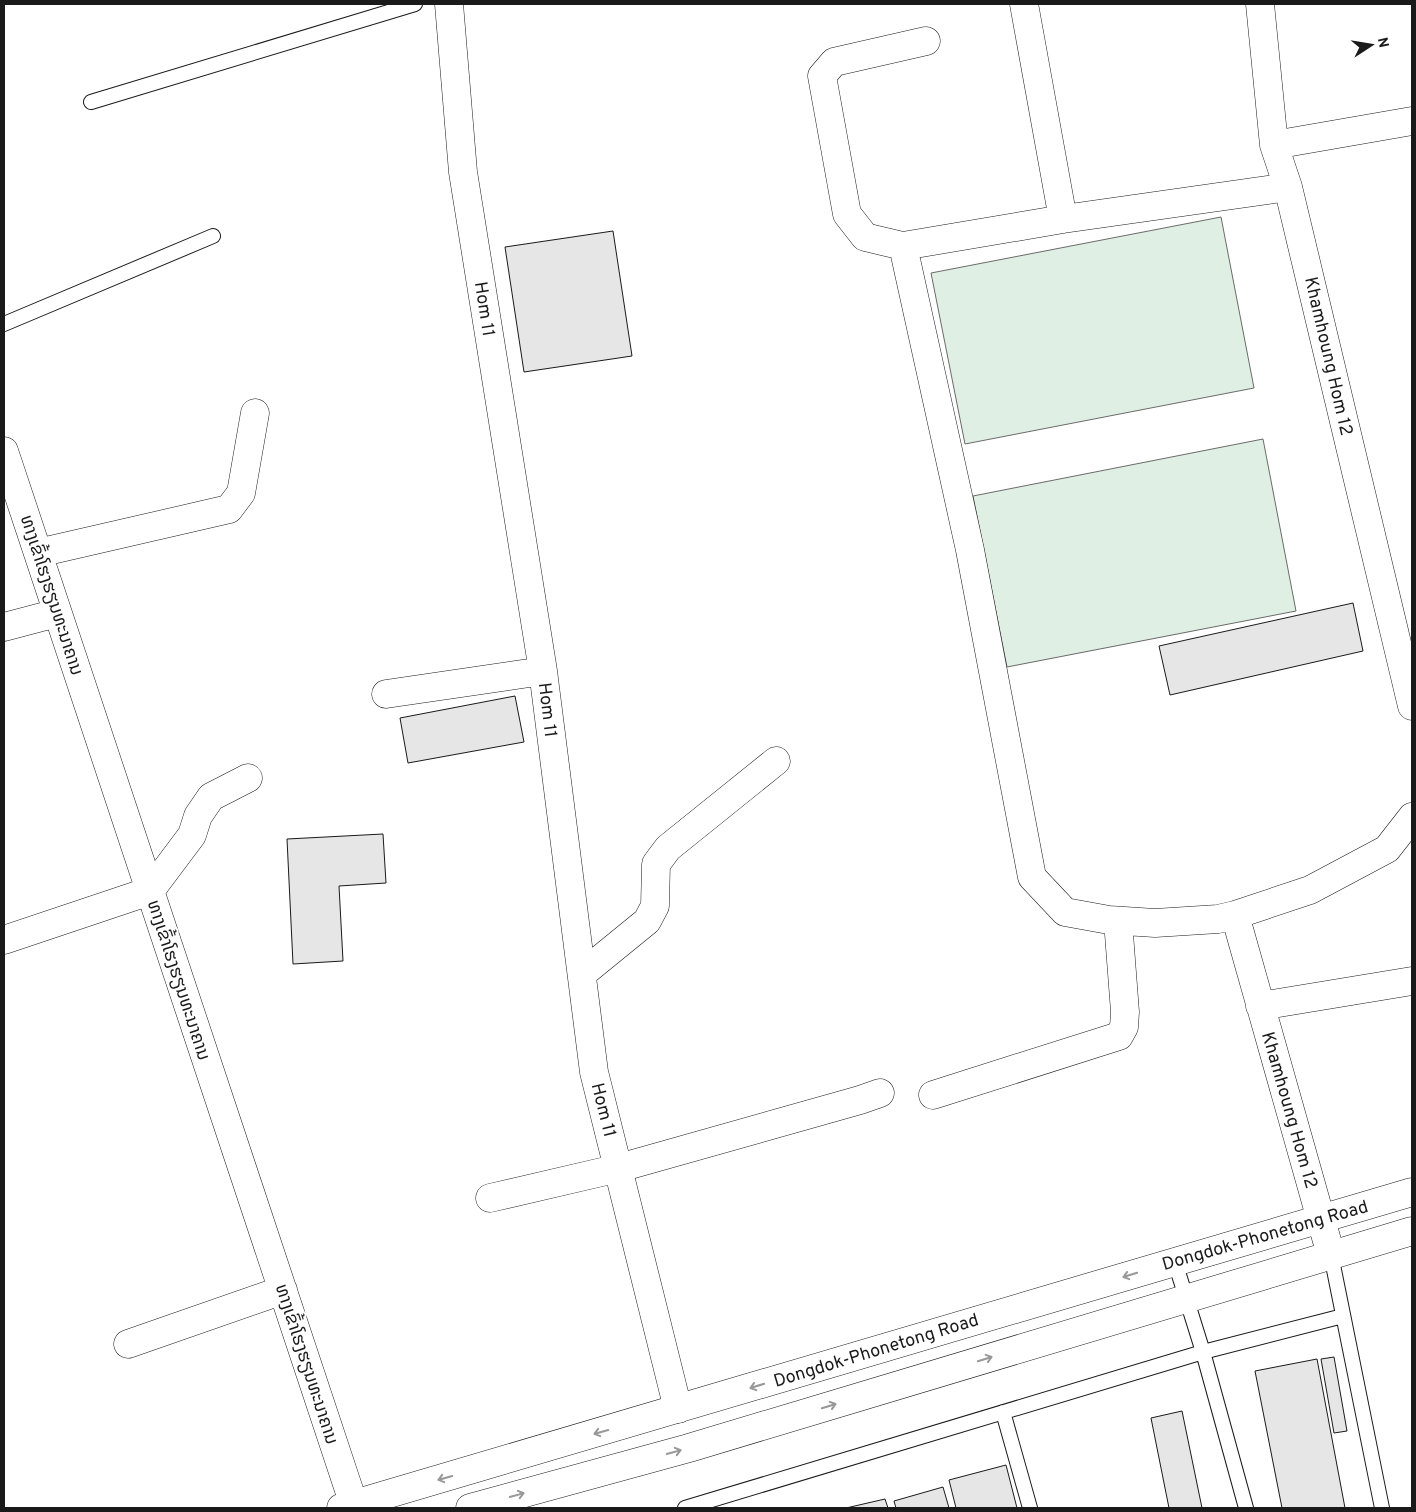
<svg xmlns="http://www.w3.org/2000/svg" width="1416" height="1512" viewBox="0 0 1416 1512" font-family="Overpass,'Noto Sans Lao',sans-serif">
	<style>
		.green { fill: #e0efe3; stroke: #6a6a6a }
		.building { fill: #e6e6e6; stroke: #1a1a1a }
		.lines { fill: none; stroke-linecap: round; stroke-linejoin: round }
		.service-casing { stroke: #1a1a1a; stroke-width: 16 }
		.minor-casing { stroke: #1a1a1a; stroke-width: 29 }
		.secondary-casing { stroke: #1a1a1a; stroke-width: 29 }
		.service { stroke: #fff; stroke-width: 14 }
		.minor { stroke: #fff; stroke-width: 28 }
		.secondary { stroke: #fff; stroke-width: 28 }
		.oneway { stroke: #989898 }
		.labels { text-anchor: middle; stroke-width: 4; stroke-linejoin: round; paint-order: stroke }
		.street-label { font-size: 18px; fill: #1a1a1a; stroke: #fff }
	</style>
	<rect width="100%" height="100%" fill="#fff"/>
	<!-- green -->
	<path class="green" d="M1221,217L1254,388L965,444L931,273Z
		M1263,439L1296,611L1007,667L973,496Z"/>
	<!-- building -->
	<path class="building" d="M613,231L632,356L524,372L505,247Z
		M1353,603L1363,651L1170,695L1159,646Z
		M515,696L524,742L408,763L400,718Z
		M383,834L386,883L339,886L343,961L293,964L287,839Z
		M1334,1357L1347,1431L1334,1433L1321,1359Z
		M1317,1359L1345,1508H1282L1255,1371Z
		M1182,1411L1202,1508H1169L1151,1418Z
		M1006,1465L1017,1508H956L949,1480Z
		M943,1487L949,1508H896L894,1501Z
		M885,1499L888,1508H846Z"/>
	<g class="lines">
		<defs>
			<path id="service" d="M91,102L415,4
				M4,324L213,236
				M1331,1255L1382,1508
				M1175,1262L1203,1352L1246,1508
				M1003,1412L1030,1508
				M685,1508L1203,1352L1343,1316"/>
			<path id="minor" d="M449,4L463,172L543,671L594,1072L678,1409
				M1024,4L1063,219
				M1260,4L1274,145L1288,187L1412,706
				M1274,145L1412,121
				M903,246L865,237L847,214L822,76L834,62L926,41
				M4,451L355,1508
				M38,553L229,509L241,493L255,413
				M4,627L57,613
				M386,694L543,671
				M1235,915L1218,919L1155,923L1109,920L1065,912L1032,877L970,550L903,246L1063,219L1288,187
				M4,940L150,891L192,835L198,816L211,797L248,778
				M582,974L647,921L655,906L656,864L668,848L776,761
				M1260,1006L1412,981
				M933,1095L1119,1036L1124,1027L1125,1012L1118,921
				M490,1198L619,1168L860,1100L880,1093
				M1331,1255L1235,915L1310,890L1387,849L1412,817
				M128,1344L283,1290"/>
			<path id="secondary" d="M341,1508L1412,1192
				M470,1508L689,1448L1412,1231"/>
		</defs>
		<!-- service casing -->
		<use href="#service" class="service-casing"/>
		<!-- minor casing -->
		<use href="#minor" class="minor-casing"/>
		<!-- secondary casing -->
		<use href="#secondary" class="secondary-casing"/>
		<!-- service -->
		<use href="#service" class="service"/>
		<!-- minor -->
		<use href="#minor" class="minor"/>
		<!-- secondary -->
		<use href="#secondary" class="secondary"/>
	</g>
	<!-- one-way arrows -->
	<defs><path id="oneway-shaft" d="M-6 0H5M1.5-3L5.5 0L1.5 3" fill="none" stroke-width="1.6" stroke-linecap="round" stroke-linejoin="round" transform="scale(1.25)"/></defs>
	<g class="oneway">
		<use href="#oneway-shaft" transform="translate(1130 1275) rotate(163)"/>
		<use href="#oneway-shaft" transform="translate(985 1359) rotate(-17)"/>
		<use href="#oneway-shaft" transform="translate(757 1386) rotate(163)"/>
		<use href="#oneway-shaft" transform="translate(829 1406) rotate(-17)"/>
		<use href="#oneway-shaft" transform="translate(601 1432) rotate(164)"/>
		<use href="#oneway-shaft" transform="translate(674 1452) rotate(-15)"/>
		<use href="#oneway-shaft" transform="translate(445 1478) rotate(164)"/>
		<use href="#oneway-shaft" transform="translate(517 1495) rotate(-15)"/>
	</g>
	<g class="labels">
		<!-- street labels -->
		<g class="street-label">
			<text transform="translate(485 309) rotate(81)" y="6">Hom 11</text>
			<text transform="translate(1329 356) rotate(77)" y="6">Khamhoung Hom 12</text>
			<text transform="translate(52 595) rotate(72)" y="6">ທາງເຂົ້າໂຮງຮຽນທະນາຄານ</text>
			<text transform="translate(548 710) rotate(83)" y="6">Hom 11</text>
			<text transform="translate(179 980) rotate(72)" y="6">ທາງເຂົ້າໂຮງຮຽນທະນາຄານ</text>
			<text transform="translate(604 1110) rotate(76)" y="6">Hom 11</text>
			<text transform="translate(1290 1110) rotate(74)" y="6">Khamhoung Hom 12</text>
			<text transform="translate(1265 1235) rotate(-16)" y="6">Dongdok-Phonetong Road</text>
			<text transform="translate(876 1350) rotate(-17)" y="6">Dongdok-Phonetong Road</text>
			<text transform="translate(307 1364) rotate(72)" y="6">ທາງເຂົ້າໂຮງຮຽນທະນາຄານ</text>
		</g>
	</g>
	<!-- border -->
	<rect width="1416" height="1512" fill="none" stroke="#1a1a1a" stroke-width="10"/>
	<!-- north arrow -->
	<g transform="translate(1371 45) rotate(78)" stroke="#ffffff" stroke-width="4" paint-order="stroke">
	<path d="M0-4L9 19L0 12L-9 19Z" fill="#1a1a1a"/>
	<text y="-8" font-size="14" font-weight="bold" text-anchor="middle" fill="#1a1a1a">N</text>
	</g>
</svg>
